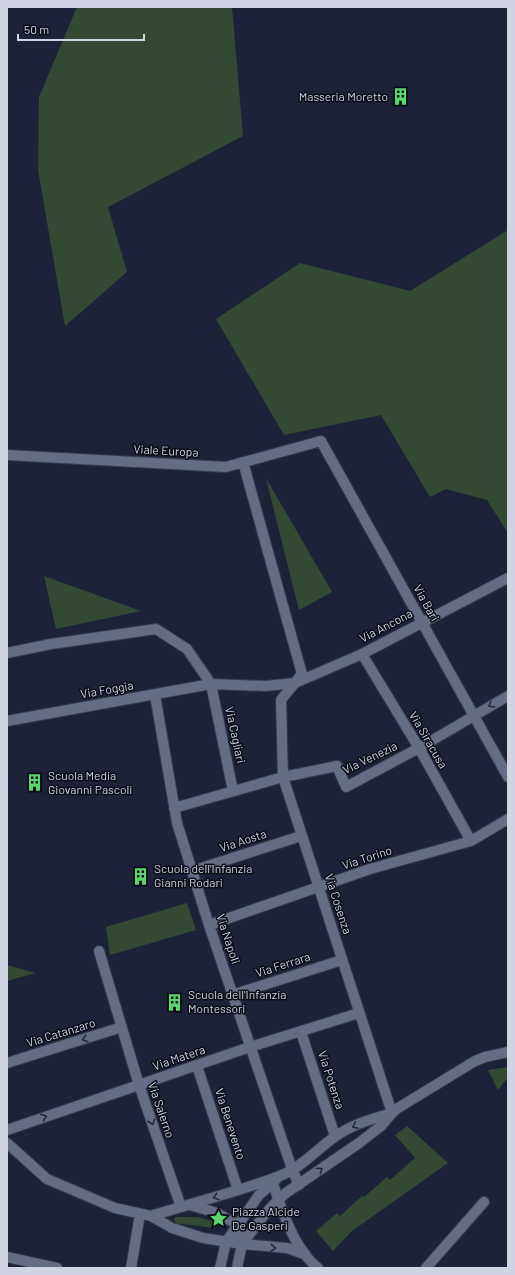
<svg xmlns="http://www.w3.org/2000/svg" width="515" height="1275" viewBox="0 0 515 1275" font-family="Barlow,sans-serif">
	<style>
		.green { fill: #334934 }
		.lines { fill: none; stroke-linecap: round; stroke-linejoin: round }
		.minor-casing { stroke: #373b4d; stroke-width: 12 }
		.tertiary-casing { stroke: #373b4d; stroke-width: 12 }
		.minor { stroke: #656c86; stroke-width: 10 }
		.tertiary { stroke: #656c86; stroke-width: 10 }
		.oneway { stroke: #252938 }
		.labels { text-anchor: middle; stroke-width: 3; stroke-linejoin: round; paint-order: stroke }
		.poi-label { font-size: 12px; fill: #cfd3e2; stroke: #0a0c16; text-anchor: start }
		.street-label { font-size: 12px; fill: #cfd3e2; stroke: #0a0c16 }
	</style>
	<rect width="100%" height="100%" fill="#1d2238"/>
	<!-- green -->
	<path class="green" d="M77,7H232L243,136L108,207L127,272L65,326L38,170L39,97Z
		M508,230V533L487,500L446,489L430,497L381,415L284,435L216,319L300,263L410,291Z
		M266,478L332,592L299,610Z
		M44,576L141,611L56,629Z
		M187,903L196,930L110,955L106,927Z
		M7,965L36,973L7,981Z
		M508,1067V1077L498,1090L488,1070Z
		M407,1126L448,1163L352,1231L333,1251L316,1231L337,1213L340,1216L362,1196L364,1197L387,1177L390,1180L415,1158L395,1135Z
		M175,1217H198L215,1222L217,1226L213,1228L176,1223L174,1220Z"/>
	<g class="lines">
		<defs>
			<path id="minor" d="M7,455L226,467L321,441L508,777
				M243,462L302,674L281,700
				M7,653L51,644L156,629L187,649L211,684L233,791
				M362,654L419,748L471,841
				M155,695L177,823L209,925L292,1169L299,1185
				M281,700L283,777L392,1113
				M7,721L211,684L265,686L295,683L362,654L508,578
				M174,808L283,777L337,766L346,787L419,748L508,696
				M192,871L301,836
				M209,925L370,869L471,841L508,819
				M99,951L139,1085L181,1207
				M232,995L342,960
				M301,1032L335,1136
				M7,1063L122,1027
				M197,1066L238,1190
				M7,1130L250,1047L359,1013
				M273,1183C280,1206 290,1236 305,1254C308,1259 313,1264 318,1268
				M190,1205L217,1213L238,1225L242,1244L287,1248L304,1254
				M7,1257L57,1268
				M131,1268L140,1214
				M426,1268L484,1202"/>
			<path id="tertiary" d="M7,1143L47,1179L115,1208L151,1216L172,1228L203,1238L242,1244
				M151,1216C195,1202 239,1192 282,1175C302,1167 318,1148 336,1136C353,1124 372,1119 392,1113
				M220,1268L226,1242L259,1195L273,1183L278,1177
				M237,1268L242,1244L265,1214L278,1200L286,1193L359,1143L381,1126L392,1113L398,1108L475,1061L485,1057L508,1052"/>
		</defs>
		<!-- minor casing -->
		<use href="#minor" class="minor-casing"/>
		<!-- tertiary casing -->
		<use href="#tertiary" class="tertiary-casing"/>
		<!-- minor -->
		<use href="#minor" class="minor"/>
		<!-- tertiary -->
		<use href="#tertiary" class="tertiary"/>
	</g>
	<!-- one-way arrows -->
	<defs><path id="oneway-chevron" d="M-2-3.5L2.5 0L-2 3.5" fill="none" stroke-width="1.6" stroke-linecap="round" stroke-linejoin="round"/></defs>
	<g class="oneway">
		<use href="#oneway-chevron" transform="translate(491 705) rotate(150)"/>
		<use href="#oneway-chevron" transform="translate(85 1039) rotate(163)"/>
		<use href="#oneway-chevron" transform="translate(44 1117) rotate(-19)"/>
		<use href="#oneway-chevron" transform="translate(152 1122) rotate(71)"/>
		<use href="#oneway-chevron" transform="translate(355 1126) rotate(155)"/>
		<use href="#oneway-chevron" transform="translate(320 1170) rotate(-35)"/>
		<use href="#oneway-chevron" transform="translate(216 1197) rotate(163)"/>
		<use href="#oneway-chevron" transform="translate(273 1248) rotate(4)"/>
	</g>
	<!-- icons -->
	<defs>
		<symbol id="building-bare" viewBox="-9 -9 18 18"><path d="M-4-6H4V6H1V3H-1V6H-4ZM-2.5-4.3h1.7v1.8h-1.7ZM.8-4.3h1.7v1.8H.8ZM-2.5-1h1.7V.8h-1.7ZM.8-1h1.7V.8H.8Z" fill="#5cd56d" stroke="#0a0c16" stroke-width="2.5" paint-order="stroke"/></symbol>
		<symbol id="sight-bare" viewBox="-9 -9 18 18"><path d="M0-6L1.8-2.2L6-1.7L2.9 1.2L3.7 5.4L0 3.3L-3.7 5.4L-2.9 1.2L-6-1.7L-1.8-2.2Z" fill="#5cd56d" stroke="#0a0c16" stroke-width="2.5" paint-order="stroke"/></symbol>
	</defs>
	<g fill-rule="evenodd">
		<use href="#building-bare" x="388" y="84" width="25" height="25"/>
		<use href="#building-bare" x="22" y="770" width="25" height="25"/>
		<use href="#building-bare" x="128" y="864" width="25" height="25"/>
		<use href="#building-bare" x="162" y="990" width="25" height="25"/>
		<use href="#sight-bare" x="206" y="1206" width="25" height="25"/>
	</g>
	<g class="labels">
		<!-- poi labels -->
		<g class="poi-label">
			<text x="388" y="101" text-anchor="end">Masseria Moretto</text>
			<text x="48" y="780">Scuola Media<tspan x="48" dy="14">Giovanni Pascoli</tspan></text>
			<text x="154" y="873">Scuola dell'Infanzia<tspan x="154" dy="14">Gianni Rodari</tspan></text>
			<text x="188" y="999">Scuola dell'Infanzia<tspan x="188" dy="14">Montessori</tspan></text>
			<text x="232" y="1216">Piazza Alcide<tspan x="232" dy="14">De Gasperi</tspan></text>
		</g>
		<!-- street labels -->
		<g class="street-label">
			<text transform="translate(166 451) rotate(3)" y="4">Viale Europa</text>
			<text transform="translate(426 603) rotate(61)" y="4">Via Bari</text>
			<text transform="translate(386 626) rotate(-28)" y="4">Via Ancona</text>
			<text transform="translate(107 690) rotate(-10)" y="4">Via Foggia</text>
			<text transform="translate(235 735) rotate(78)" y="4">Via Cagliari</text>
			<text transform="translate(428 740) rotate(60)" y="4">Via Siracusa</text>
			<text transform="translate(370 758) rotate(-26)" y="4">Via Venezia</text>
			<text transform="translate(243 841) rotate(-18)" y="4">Via Aosta</text>
			<text transform="translate(367 858) rotate(-18)" y="4">Via Torino</text>
			<text transform="translate(338 904) rotate(72)" y="4">Via Cosenza</text>
			<text transform="translate(228 939) rotate(72)" y="4">Via Napoli</text>
			<text transform="translate(283 965) rotate(-18)" y="4">Via Ferrara</text>
			<text transform="translate(61 1033) rotate(-17)" y="4">Via Catanzaro</text>
			<text transform="translate(179 1058) rotate(-19)" y="4">Via Matera</text>
			<text transform="translate(331 1080) rotate(72)" y="4">Via Potenza</text>
			<text transform="translate(161 1110) rotate(71)" y="4">Via Salerno</text>
			<text transform="translate(230 1124) rotate(72)" y="4">Via Benevento</text>
		</g>
	</g>
	<!-- border -->
	<rect width="515" height="1275" fill="none" stroke="#cfd3e2" stroke-width="16"/>
	<!-- scale -->
	<path d="M18 34v6h126v-6" fill="none" stroke="#cfd3e2" stroke-width="2"/>
	<text x="24" y="34" font-size="12" fill="#cfd3e2" stroke="#0a0c16" stroke-width="3" paint-order="stroke">50 m</text>
</svg>
